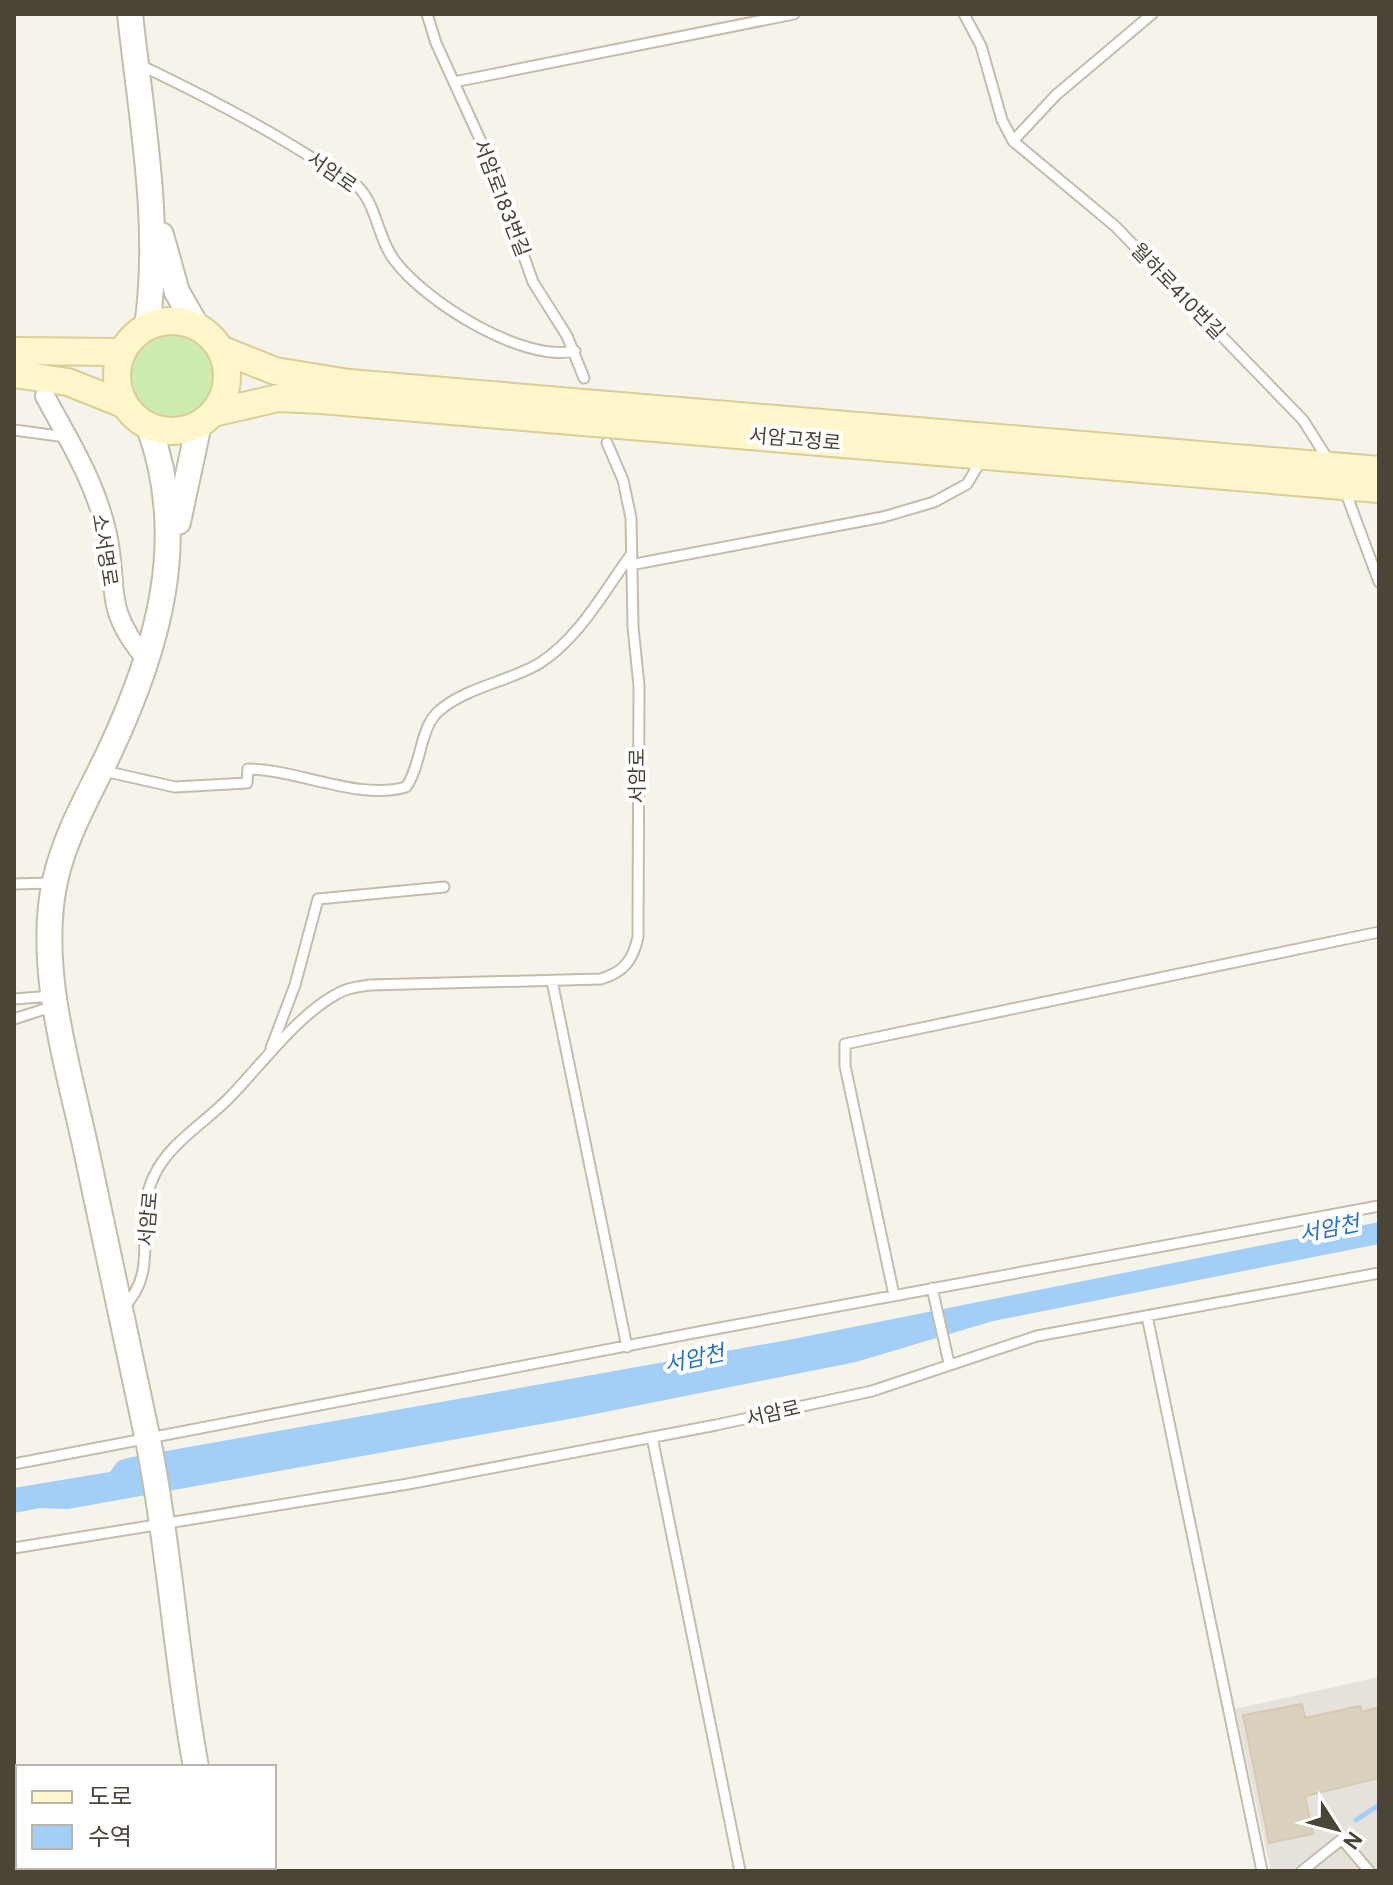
<svg xmlns="http://www.w3.org/2000/svg" width="1393" height="1885" viewBox="0 0 1393 1885" font-family="Overpass,'Noto Sans KR',sans-serif">
	<style>
		.industrial { fill: #e6e2db }
		.green { fill: #cdedb0 }
		.water { fill: #a2cef7 }
		.lines { fill: none; stroke-linecap: round; stroke-linejoin: round }
		.stream { stroke: #a2cef7; stroke-width: 5 }
		.building { fill: #d9d1be; stroke: #d5c9b1; stroke-width: 2 }
		.service-casing { stroke: #c3bdac; stroke-width: 13 }
		.minor-casing { stroke: #c3bdac; stroke-width: 22 }
		.tertiary-casing { stroke: #c3bdac; stroke-width: 28 }
		.secondary-casing { stroke: #dacd96; stroke-width: 30 }
		.service { stroke: #fff; stroke-width: 9 }
		.minor { stroke: #fff; stroke-width: 18 }
		.tertiary { stroke: #fff; stroke-width: 24 }
		.secondary { stroke: #fff6cb; stroke-width: 26 }
		.labels { text-anchor: middle; stroke-width: 8; stroke-linejoin: round; paint-order: stroke }
		.street-label { font-size: 20px; fill: #4b4537; stroke: #fff }
		.water-label { font-size: 22px; font-style: italic; fill: #2574c2; stroke: #fff }
	</style>
	<rect width="100%" height="100%" fill="#f6f3ea"/>
	<!-- industrial -->
	<path class="industrial" d="M1379,1677V1871H1271L1235,1709Z"/>
	<!-- green -->
	<path class="green" d="M131 376a41 41 0 1 1 82 0a41 41 0 1 1-82 0Z"/>
	<!-- water -->
	<path class="water" d="M1379,1222V1244L993,1321L856,1362L580,1417L68,1509L40,1508L14,1513V1488L110,1472L118,1461L127,1458L788,1340Z"/>
	<g class="lines">
		<!-- stream -->
		<path class="stream" d="M1356,1820L1379,1805"/>
	</g>
	<!-- building -->
	<path class="building" d="M1302,1704L1305,1718L1360,1706L1362,1712L1379,1707V1778L1305,1796L1313,1834L1269,1843L1243,1715Z"/>
	<g class="lines">
		<defs>
			<path id="service" d="M427,14L436,43L489,159L533,282L567,336L584,378
				M964,14L981,46L1002,120L1013,141L1115,226L1303,420L1329,461
				M138,64C201,94 262,125 320,163C333,171 352,179 361,190C377,209 379,241 395,261C426,302 523,363 575,351
				M454,82L794,14
				M1013,141L1056,95L1152,14
				M14,430L66,437
				M1344,488L1379,582
				M630,565L883,517L934,502L967,484L982,459
				M104,771L175,787L247,783L248,769C297,769 358,801 406,787C422,765 419,727 440,710C467,687 513,680 540,663C579,638 603,593 630,556
				M14,884L51,883
				M552,981L627,1347
				M14,999L52,996
				M14,1019L54,1006
				M271,1048L295,985L318,899L444,887
				M932,1288L949,1363
				M894,1295L845,1066V1044L1379,932
				M123,1308C163,1268 131,1222 154,1176C169,1143 205,1123 230,1097C261,1065 296,1017 335,995C346,988 357,987 370,985L601,979C624,972 633,960 638,937L639,686L633,627L631,518L623,480L607,443
				M1147,1316L1262,1871
				M652,1437L740,1871
				M14,1464L709,1330L1379,1206
				M14,1548L408,1484L716,1425L872,1391L1037,1336L1379,1273
				M1302,1871L1342,1839L1369,1871"/>
			<path id="minor" d="M45,396C68,439 93,478 105,526C121,585 99,603 146,659"/>
			<path id="tertiary" d="M130,14C141,117 162,223 147,327
				M161,235L177,292L197,327
				M149,427C190,540 158,649 109,753C89,795 65,835 55,881C36,969 69,1068 87,1154C108,1251 129,1348 149,1445C170,1551 176,1660 196,1767
				M178,522L199,424
				M215,1867L216,1871"/>
			<path id="secondary" d="M117 376a55 55 0 1 1 110 0a55 55 0 1 1-110 0Z
				M220,349L275,371L349,383L1379,470
				M14,351L121,352
				M14,374L68,382L123,404
				M213,413L278,398L321,400L1379,489"/>
		</defs>
		<!-- service casing -->
		<use href="#service" class="service-casing"/>
		<!-- minor casing -->
		<use href="#minor" class="minor-casing"/>
		<!-- tertiary casing -->
		<use href="#tertiary" class="tertiary-casing"/>
		<!-- secondary casing -->
		<use href="#secondary" class="secondary-casing"/>
		<!-- service -->
		<use href="#service" class="service"/>
		<!-- minor -->
		<use href="#minor" class="minor"/>
		<!-- tertiary -->
		<use href="#tertiary" class="tertiary"/>
		<!-- secondary -->
		<use href="#secondary" class="secondary"/>
	</g>
	<g class="labels">
		<!-- street labels -->
		<g class="street-label">
			<text transform="translate(332 172) rotate(35)" y="7">서암로</text>
			<text transform="translate(502 198) rotate(69)" y="7">서암로183번길</text>
			<text transform="translate(1178 291) rotate(46)" y="7">월하로410번길</text>
			<text transform="translate(795 439) rotate(5)" y="7">서암고정로</text>
			<text transform="translate(105 550) rotate(81)" y="7">소서명로</text>
			<text transform="translate(637 776) rotate(-90)" y="7">서암로</text>
			<text transform="translate(148 1219) rotate(-85)" y="7">서암로</text>
			<text transform="translate(773 1413) rotate(-13)" y="7">서암로</text>
		</g>
		<!-- water labels -->
		<g class="water-label">
			<text transform="translate(1329 1228) rotate(-11)" y="8">서암천</text>
			<text transform="translate(694 1358) rotate(-12)" y="8">서암천</text>
		</g>
	</g>
	<!-- border -->
	<rect width="1393" height="1885" fill="none" stroke="#4b4537" stroke-width="32"/>
	<!-- legend -->
	<rect x="16" y="1765" width="260" height="104" fill="#ffffff" stroke="#b7b5af" stroke-width="2"/>
	<rect x="32" y="1791" width="40" height="12" fill="#fff6cb" stroke="#b7b5af" stroke-width="2"/>
	<text x="88" y="1805" font-size="24" fill="#4b4537">도로</text>
	<rect x="32" y="1825" width="40" height="24" fill="#a2cef7" stroke="#b7b5af" stroke-width="2"/>
	<text x="88" y="1845" font-size="24" fill="#4b4537">수역</text>
	<!-- north arrow -->
	<g transform="translate(1337 1829) rotate(126)" stroke="#ffffff" stroke-width="6" paint-order="stroke">
	<path d="M0-6L14 30L0 20L-14 30Z" fill="#4b4537"/>
	<text y="-12" font-size="22" font-weight="bold" text-anchor="middle" fill="#4b4537">N</text>
	</g>
</svg>
